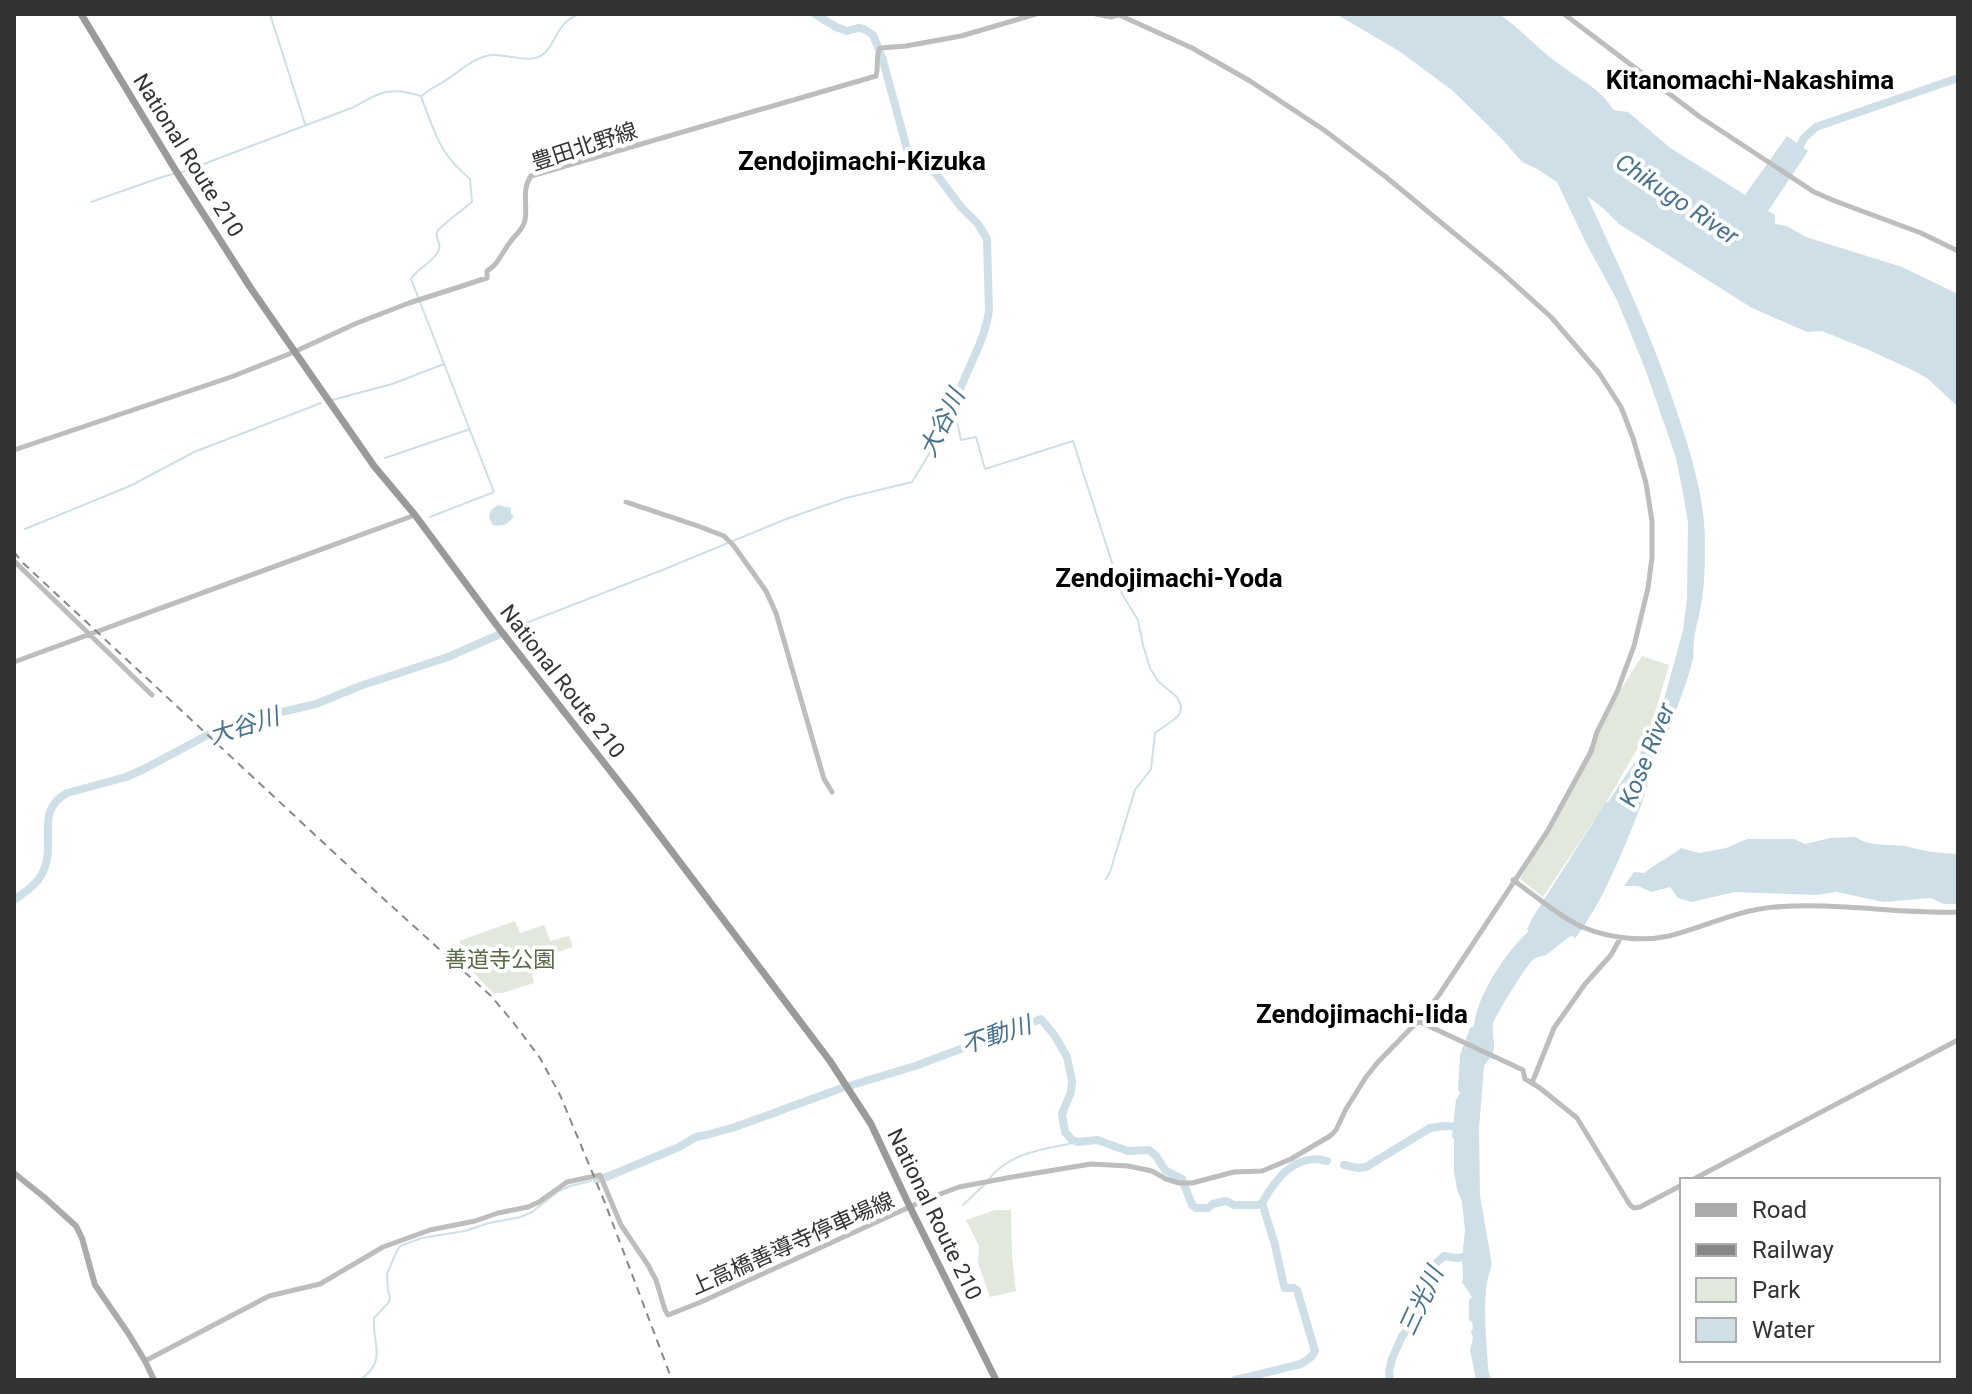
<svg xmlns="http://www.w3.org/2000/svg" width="1972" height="1394" viewBox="0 0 1972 1394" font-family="Roboto,'Noto Sans JP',sans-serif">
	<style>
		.green { fill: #e3e8dd }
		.water { fill: #cfdfe8 }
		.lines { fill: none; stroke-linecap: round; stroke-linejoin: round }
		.stream { stroke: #cfdfe8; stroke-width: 2 }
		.river { stroke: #cfdfe8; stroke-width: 8 }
		.secondary { stroke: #bdbdbd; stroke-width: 5 }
		.primary { stroke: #ababab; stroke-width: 6 }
		.highway { stroke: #9a9a9a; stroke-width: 7 }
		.rail { stroke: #888; stroke-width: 2; stroke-dasharray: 8 6; stroke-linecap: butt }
		.labels { text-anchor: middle; stroke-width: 8; stroke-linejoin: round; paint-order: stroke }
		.street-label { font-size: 22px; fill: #333; stroke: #fff }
		.park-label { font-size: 22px; fill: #576a44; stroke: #fff }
		.water-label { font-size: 24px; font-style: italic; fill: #49738d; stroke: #fff }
		.quarter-label { font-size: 26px; font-weight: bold; fill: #000; stroke: #fff }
	</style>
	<rect width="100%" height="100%" fill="#fff"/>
	<!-- green -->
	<path class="green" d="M1642,656L1669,665L1652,723L1609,798L1543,897L1520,879L1618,694Z
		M515,921L520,933L544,925L550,941L569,936L573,947L529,962L534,983L502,993H493L471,970L459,941Z
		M995,1210H1011L1012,1256L1016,1291L990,1297L978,1263L979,1246L966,1220Z"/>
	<!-- water -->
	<path class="water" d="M1336,14H1499C1521,29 1538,49 1559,64C1577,78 1603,90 1613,110L1628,112L1669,147L1745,195L1787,136L1808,151L1768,211L1775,215V224L1787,226L1806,237L1902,267L1958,294V407L1927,378L1910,369L1869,350L1822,331L1807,332L1752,308L1619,224L1604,209L1587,196C1619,266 1652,336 1676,409C1690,450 1704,495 1705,539C1705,560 1705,584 1701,605C1699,617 1695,630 1694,641C1693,647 1694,652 1693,659C1685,690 1672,720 1661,750L1657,757L1654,758L1652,767L1648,771L1645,766L1636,787L1640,794L1647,773H1649C1648,791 1639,810 1632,828C1617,865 1601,903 1577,936L1574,939L1573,936L1569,937L1546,955C1540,956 1534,958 1530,963C1525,968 1493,1019 1493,1024C1491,1044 1501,1046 1484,1066L1479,1129L1480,1195L1492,1265C1480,1294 1487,1338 1488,1369L1491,1380H1476L1470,1350L1473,1338L1471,1332L1473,1328L1472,1322L1469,1320V1300L1472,1297L1462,1282L1463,1277L1462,1260L1465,1230L1462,1202L1457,1189L1454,1172V1139L1452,1137L1456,1100L1460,1093L1458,1090L1460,1055L1470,1028L1474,1026C1476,997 1507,950 1529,931L1527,930L1531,920L1606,802H1608L1640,754L1658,716L1666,693L1683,630L1687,599L1688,523L1683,493L1676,458L1646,371L1617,300L1586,243L1557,182L1537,169L1522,162L1503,140L1453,91L1399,51Z
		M498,505L511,508V514L514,516C508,524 503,527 493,525L489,518L491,510Z
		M1856,837C1872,849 1894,842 1913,848C1928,852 1942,853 1958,854V904H1943L1931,898L1883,902L1837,892L1815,895L1735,892L1691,902L1678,898L1670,887L1651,892L1638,886H1624L1634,872L1644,873C1656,863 1669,858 1681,848L1699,853L1726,848L1747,839H1794L1805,844L1830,838Z"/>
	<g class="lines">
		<!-- stream -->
		<path class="stream" d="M270,14L305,124
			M422,96C429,89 435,87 443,82C458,73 473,57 492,55C507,54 529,64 542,55C557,45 554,24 579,14
			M421,97C436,134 438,152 470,179L472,202C466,207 438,228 437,232C435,242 445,244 435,256C428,265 417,269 411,279L494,492L430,517
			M180,173L354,107C380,92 390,86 421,96
			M91,202L162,177L173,174
			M332,400L392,384L444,364
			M954,408L961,440L976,437L985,469L1073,441L1122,594L1138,620L1143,645L1150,668L1158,681L1177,697L1181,706L1180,713L1176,718L1155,733L1151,769L1135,790L1110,872L1106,879
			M385,458L470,429
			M25,529L132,485L194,452L321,403
			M508,630L665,569L786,519L846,498L912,482L940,436L953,410
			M989,1179C1011,1151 1046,1149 1078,1142
			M963,1205L985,1184
			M360,1380C388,1360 372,1345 374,1318L389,1302L390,1297L388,1290L387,1274L395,1255L400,1246L422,1238L465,1231L489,1223L521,1217L532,1212L559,1191L570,1186L591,1181"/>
		<!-- river -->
		<path class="river" d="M815,14L836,27L847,31L858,28L864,29L873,35L882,57L907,149L937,175L961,207L978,224L987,239L989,311C984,346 962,375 954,408
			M1796,153L1804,138L1816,127L1958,78
			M1633,798L1650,759
			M14,900C24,893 36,885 42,874C58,842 33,812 67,793L126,777L144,769L217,730L243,721L316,704L360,686L448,657L498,635
			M849,1086L915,1066L1041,1019L1055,1036L1067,1057L1072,1081L1071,1092L1062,1114L1065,1132L1072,1140L1078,1142L1097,1140L1128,1151L1149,1150L1156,1156L1165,1170L1182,1179L1192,1205L1196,1208H1208L1213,1204L1226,1201L1234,1205H1257
			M710,1134L735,1127L842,1088
			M1344,1165L1358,1168L1366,1167L1430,1128L1444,1126L1463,1127
			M604,1178L679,1147L696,1137L706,1135
			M597,1180L598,1179
			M1262,1203C1275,1180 1295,1152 1327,1161
			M1235,1380L1301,1364L1311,1357L1315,1351L1297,1290L1294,1288H1285L1284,1286L1275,1245L1262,1203
			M1390,1380L1389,1371L1392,1359L1402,1336L1414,1323L1423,1297L1432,1281L1433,1266L1444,1256L1457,1258L1470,1256"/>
		<!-- secondary -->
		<path class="secondary" d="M1096,14L1111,17L1118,15
			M1564,14L1700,117L1814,192L1835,201L1921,233L1958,251
			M14,450L231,377L294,352L357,323L409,303L487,278V271C499,264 502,252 511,241C516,234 523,230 525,220C528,204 521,190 531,176L876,76C879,66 875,57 880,48L906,46L961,36L1036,14
			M626,502L698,526L724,536L734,546L766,591L776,613L824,779L832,792
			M14,561L152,695
			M14,662L415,515
			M1513,880C1533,894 1564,920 1585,928C1610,938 1642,942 1669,936C1705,927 1737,910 1775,907C1836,902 1897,914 1958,912
			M1418,1021L1523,1070L1525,1079L1540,1088L1577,1118L1630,1205L1634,1208L1640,1207L1682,1185
			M1532,1083L1554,1028L1585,984L1611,955L1621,937
			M1692,1180L1958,1040
			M145,1361L269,1296L320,1284L383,1247L430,1230L475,1221L498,1213L528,1207L539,1202L567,1182L600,1175L621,1225L648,1265L656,1280L665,1310L668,1315L701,1302L927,1199L959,1187L1012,1177L1091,1164L1128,1166L1152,1171L1166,1179L1179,1183H1192L1234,1172L1262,1171L1291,1159L1330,1136L1336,1130L1346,1109L1366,1077L1378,1062L1418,1021L1439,995L1547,832L1591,752L1597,732L1617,692L1634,646L1648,588L1652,557V521L1646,483L1633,438L1621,407L1599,373L1551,317L1500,271L1438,220L1386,177L1324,130L1250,81L1192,48L1117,14"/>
		<!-- primary -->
		<path class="primary" d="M14,1173L44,1197L76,1226L82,1238L95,1285L128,1333L145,1361L154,1380"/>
		<!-- highway -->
		<path class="highway" d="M81,14L176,171L250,287L374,466L415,515L501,631L633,800L830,1061L871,1124L910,1207L996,1380"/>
		<!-- rail -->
		<path class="rail" d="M14,552L23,563L386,901L491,996L513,1022L540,1058L560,1095L605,1203L672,1380"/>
	</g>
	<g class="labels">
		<!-- street labels -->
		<g class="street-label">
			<text transform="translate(584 146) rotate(-18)" y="8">豊田北野線</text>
			<text transform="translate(189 155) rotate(58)" y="8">National Route 210</text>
			<text transform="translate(563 681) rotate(52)" y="8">National Route 210</text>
			<text transform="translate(935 1214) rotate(64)" y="8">National Route 210</text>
			<text transform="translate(792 1243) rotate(-24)" y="8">上高橋善導寺停車場線</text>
		</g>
		<!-- park labels -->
		<g class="park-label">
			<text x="500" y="967">善道寺公園</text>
		</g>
		<!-- water labels -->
		<g class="water-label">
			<text transform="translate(1677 199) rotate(34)" y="8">Chikugo River</text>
			<text transform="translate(942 423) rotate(-64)" y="8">大谷川</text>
			<text transform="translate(244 726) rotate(-17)" y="8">大谷川</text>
			<text transform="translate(1647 755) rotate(-68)" y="8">Kose River</text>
			<text transform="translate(996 1035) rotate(-18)" y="8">不動川</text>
			<text transform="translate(1421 1301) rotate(-65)" y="8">三光川</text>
		</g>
		<!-- quarter labels -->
		<g class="quarter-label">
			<text x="1750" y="89">Kitanomachi-Nakashima</text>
			<text x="862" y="170">Zendojimachi-Kizuka</text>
			<text x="1169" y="587">Zendojimachi-Yoda</text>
			<text x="1362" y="1023">Zendojimachi-Iida</text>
		</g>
	</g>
	<!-- border -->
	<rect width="1972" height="1394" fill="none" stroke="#333333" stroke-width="32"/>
	<!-- legend -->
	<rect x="1680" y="1178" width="260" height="184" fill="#ffffff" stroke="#adadad" stroke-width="2"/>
	<rect x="1696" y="1204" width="40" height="12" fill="#ababab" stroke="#adadad" stroke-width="2"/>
	<text x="1752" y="1218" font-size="24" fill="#333333">Road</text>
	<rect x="1696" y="1244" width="40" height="12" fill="#888888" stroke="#adadad" stroke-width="2"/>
	<text x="1752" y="1258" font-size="24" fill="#333333">Railway</text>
	<rect x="1696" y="1278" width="40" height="24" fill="#e3e8dd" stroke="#adadad" stroke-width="2"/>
	<text x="1752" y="1298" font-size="24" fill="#333333">Park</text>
	<rect x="1696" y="1318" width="40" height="24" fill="#cfdfe8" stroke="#adadad" stroke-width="2"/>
	<text x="1752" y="1338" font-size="24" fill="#333333">Water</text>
</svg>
